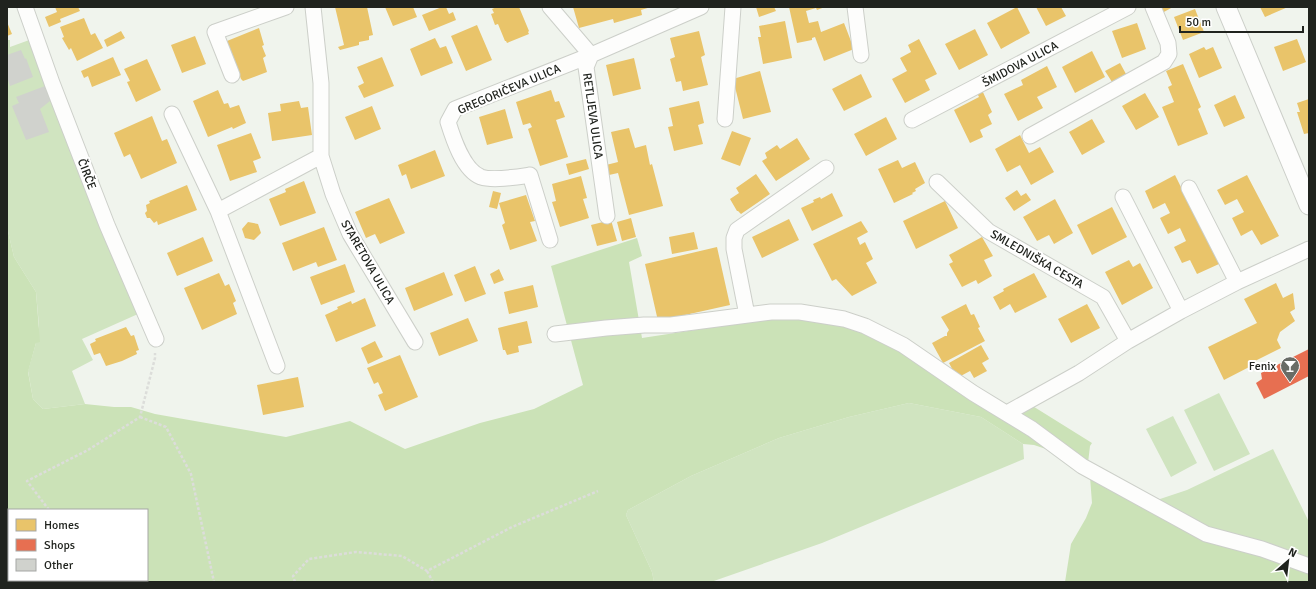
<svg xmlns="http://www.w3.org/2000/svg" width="1316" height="589" viewBox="0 0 1316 589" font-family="Signika,sans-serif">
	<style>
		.green { fill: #d0e4c0 }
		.forest { fill: #cbe2b7; fill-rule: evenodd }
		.homes { fill: #e9c46a }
		.shops { fill: #e76f51 }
		.building { fill: #d0d2cd }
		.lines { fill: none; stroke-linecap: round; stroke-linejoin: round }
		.minor-casing { stroke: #cccfc9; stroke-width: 17 }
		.tertiary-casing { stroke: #cccfc9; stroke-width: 21 }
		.path { stroke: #dcddda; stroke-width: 2.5; stroke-dasharray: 3 2; stroke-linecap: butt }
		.minor { stroke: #fdfdfc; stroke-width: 15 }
		.tertiary { stroke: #fdfdfc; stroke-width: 19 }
		.labels { text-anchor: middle; stroke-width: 4; stroke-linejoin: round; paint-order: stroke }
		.street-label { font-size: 12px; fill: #20231e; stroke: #fff }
		.poi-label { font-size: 12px; fill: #20231e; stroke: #fff; text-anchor: end }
	</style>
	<rect width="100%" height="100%" fill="#f0f4ed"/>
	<!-- green -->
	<path class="green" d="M32,39L138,314L82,339L93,360L72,371L85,404L43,409L33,399L28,371L36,343L39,326L36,292L14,257L7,227V40H10V47Z
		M1219,393L1250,454L1214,471L1184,410Z
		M909,403L981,417L1023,444L1024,459L822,543L711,582H654L652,572L626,515L628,510L691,476L779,438L849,417Z
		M1173,416L1197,463L1171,477L1146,429Z
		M1273,449L1309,522V562L1216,533L1157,500L1187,490Z"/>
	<!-- forest -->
	<path class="forest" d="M7,227L14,257L36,292L40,342L36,343L28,372L33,399L43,409L85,404L114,407H131L155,414L286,437L350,421L405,449L480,423L534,409L583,385L551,266L637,238L642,256L629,262L642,338L774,318L833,321L867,331L1002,412L1031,405L1092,443L1090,446L1088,463L1034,445L1023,444L981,417L909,403L849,417L779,438L691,476L628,510L626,515L652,572L654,582H7ZM9,510H147V580H9Z
		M1090,477L1309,570V582H1065L1071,544L1086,518L1092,503Z"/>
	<!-- homes -->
	<path class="homes" d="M55,7H78L80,11L60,19L61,22L49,27L45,17L57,12Z
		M335,7H367L373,35L369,36V40L359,42V45L340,50L338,47L344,45Z
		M385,7H413L417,17L393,26Z
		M442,7H446L449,14L453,12L456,20L429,31L422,15Z
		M497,7H519L529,31L528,32L529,34L507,43L506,41H505L498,24L495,25L491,14L494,13L492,9Z
		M573,7H651L641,10L642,15L614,23L613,19L579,28Z
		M756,7H774L776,11L759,17Z
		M789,7H825L817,10L816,8L806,11L809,23L818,21L821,32L844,23L854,49L824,61L815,37L812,38V40L797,43Z
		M1017,7L1030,33L1001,49L987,23Z
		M1036,7H1061L1066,16L1046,26Z
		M1159,7H1173L1162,13Z
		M1260,7H1288L1265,17Z
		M1195,9L1204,32L1183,40L1174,17Z
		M84,18L91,35L95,33L103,48L77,61L71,48L69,50L62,38L64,37L60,27Z
		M785,21L792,58L763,64L758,37H761L759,26Z
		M7,22L12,34L7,36Z
		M1137,23L1146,49L1122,58L1112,31Z
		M477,25L492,60L466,71L451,36Z
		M259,28L264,45L262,46L266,56L263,58L267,72L243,81L241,79L227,41Z
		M975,29L988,55L959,70L945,44Z
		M121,31L125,38L107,47L104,40Z
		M699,31L705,55L701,57L708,85L683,91L681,81L676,82L670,59L675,57L670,38Z
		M195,36L206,64L182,73L171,45Z
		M435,38L440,48L446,46L453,63L421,76L410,49Z
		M919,39L937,74L925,80L930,90L905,103L892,79L907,71L900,58L911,52L908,45Z
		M1297,39L1306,62L1283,71L1274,47Z
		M1204,47L1206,50L1213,47L1222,68L1199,78L1189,54Z
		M1092,51L1105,77L1075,93L1062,67Z
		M113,57L121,75L92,87L88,76L84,78L81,71Z
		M382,57L394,86L364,98L358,86L364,83L357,67Z
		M634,58L641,89L613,96L606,65Z
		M147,59L161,90L136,102L127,82L130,81L124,69Z
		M1120,63L1126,74L1112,82L1105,71Z
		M1183,64L1201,107L1198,109L1208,134L1178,146L1162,107L1174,102L1168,87L1172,85L1166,71Z
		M1047,66L1057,87L1037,97L1043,108L1018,121L1004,94L1023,85L1021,80Z
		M760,71L771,112L743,119L733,79Z
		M861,74L872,97L844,111L832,89Z
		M218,90L224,104L228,103L230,108L239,105L246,123L233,129L232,127L208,137L193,101Z
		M551,90L555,102L559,101L565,117L556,120L568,157L540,166L528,129L532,127L530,123L523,125L516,102Z
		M982,90L992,112L988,115L992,124L980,130L983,137L970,143L954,110L979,97L977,93Z
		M1145,93L1159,117L1136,130L1122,106Z
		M1235,95L1245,118L1224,127L1214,105Z
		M1309,99V133L1304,134L1297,112H1300L1297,103Z
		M299,101L301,108L308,107L312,135L272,141L268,113L281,111L280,104Z
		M699,101L704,123L698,125L703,144L674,151L668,127L673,126L669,108Z
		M372,106L381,129L355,140L345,117Z
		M505,109L513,138L487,145L479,117Z
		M152,116L162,141L167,139L177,163L141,179L130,154L124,157L114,133Z
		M886,117L897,139L866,156L854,134Z
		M1092,119L1105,142L1082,155L1069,132Z
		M629,128L635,148L646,145L650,165L652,164L663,206L629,215L618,173L609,175L606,165L618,162L611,132Z
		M732,131L751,138L740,166L721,159Z
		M251,133L261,158L253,161L257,172L230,181L217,145Z
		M1020,135L1029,153L1040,147L1054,172L1031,185L1020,165L1007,172L995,149Z
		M797,138L810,159L776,181L762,161L767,158L765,153L777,145L780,149Z
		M435,150L445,176L411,189L406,174L402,176L398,165Z
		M586,159L589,169L569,175L566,164Z
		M898,160L902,168L915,162L925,183L915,189L916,191L912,193L913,194L894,203L878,169Z
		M756,174L770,194L741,214L738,211H737L730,199L739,193L736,188Z
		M1175,175L1219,264L1197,274L1190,260L1182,263L1174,247L1186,241L1180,228L1168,234L1160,218L1170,213L1165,203L1153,209L1145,191Z
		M1247,175L1279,236L1261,245L1252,230L1241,236L1232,218L1244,212L1237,199L1225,205L1217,190Z
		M581,176L587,198L583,199L589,218L560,227L552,202L556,201L552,184Z
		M304,181L316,213L280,226L269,199L286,192L285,189Z
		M187,185L197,210L158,225L157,221L154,223L150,218H147L145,213L147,211L146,205L150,203L149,201Z
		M1017,190L1021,196L1026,193L1031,200L1014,211L1005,198Z
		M493,191L501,193L497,209L489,207Z
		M832,193L843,216L812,231L801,208L814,202L813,200L820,197L821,199Z
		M526,195L535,221L530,222L537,241L510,250L502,225L505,223L499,203Z
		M389,198L405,233L380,244L375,234L366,238L355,212Z
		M1055,199L1073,233L1054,244L1049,235L1037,241L1023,217Z
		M945,201L958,228L916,249L903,221Z
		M1112,207L1127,237L1092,255L1077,225Z
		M631,218L636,237L622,241L617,222Z
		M789,219L799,240L762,258L752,237Z
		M611,220L617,241L597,246L591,225Z
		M861,221L868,232L857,238L860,245L865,242L873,259L866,263L877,283L852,296L836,279L832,281L813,244Z
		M248,222L258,224L261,233L254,240L245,238L242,229Z
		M324,227L337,260L318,267L316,262L293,271L282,243Z
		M694,232L698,249L672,254L669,237Z
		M203,237L213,261L177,276L167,253Z
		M982,237L993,256L984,260L992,276L978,284L976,280L962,287L949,264L953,262L949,255Z
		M717,247L730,305L658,321L645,264Z
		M1129,260L1133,267L1140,263L1153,288L1122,305L1105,272Z
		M345,264L355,292L321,305L310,277Z
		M475,266L486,294L465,302L454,275Z
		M499,269L504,280L494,284L490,274Z
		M444,272L453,295L414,311L405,288Z
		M219,273L225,286L229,284L232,291L236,301L233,303L237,314L202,330L184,288Z
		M1034,273L1047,297L1015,313L1010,304L1000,310L993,297L1004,291L1003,289Z
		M1276,283L1283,298L1293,293L1295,309L1290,312L1295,321L1280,332L1277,340L1281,348L1253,362L1255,364L1224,380L1208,347L1257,323L1244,299Z
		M533,285L538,307L509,314L504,292Z
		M365,298L376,326L336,342L325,315L338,309L337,307L351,301L352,304Z
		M966,304L971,315L974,314L980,327L978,328L985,341L943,363L932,343L945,336H947V333L949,330L941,317Z
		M1087,304L1100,328L1071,343L1058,319Z
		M468,318L478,341L439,356L430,333Z
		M527,321L532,343L518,346L519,352L507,355L505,350H503L498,328Z
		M126,327L131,336L134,335L139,350L136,351L137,354L122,361L106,366L100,353L94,355L90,344L96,341L95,339Z
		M375,341L383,357L368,364L361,348Z
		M981,345L989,359L982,363L987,371L974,378L970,371L957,378L949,363Z
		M400,355L418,397L385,411L378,395L383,393L378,382L374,384L367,368Z
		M298,377L304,407L263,415L257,385Z"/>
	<!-- shops -->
	<path class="shops" d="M1309,349V376L1264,399L1256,383L1262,379L1261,373Z"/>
	<!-- building -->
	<path class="building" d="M21,50L25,59L26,58L33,77L10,86L7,77V55Z
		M45,86L50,101L40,109L49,132L26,140L12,106L19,103L16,97Z"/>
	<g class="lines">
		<defs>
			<path id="minor" d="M25,7L52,83L107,225L156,339
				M313,7L321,83V156L333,194L350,234L415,342
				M550,7L591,55L586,67L607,216
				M855,7L861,55
				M232,75L215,32L286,7
				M172,114L218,211L277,366
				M725,119L733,7
				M912,120L1128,7
				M1030,136L1164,62L1169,54L1168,43L1153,7
				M937,182L988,231L1103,297L1128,341
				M1189,188L1237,282
				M1123,197L1181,311
				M218,211L321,156
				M550,240L530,175C517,177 493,181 481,177C463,170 453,138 448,122L455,109L591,55L701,7
				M747,315L734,249V238L737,230L826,168
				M555,334L606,328L644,325H671L771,312H800L844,319L865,326L903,345L973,393L1032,429L1082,466L1206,534L1262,549L1309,566
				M1007,413L1079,373L1128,341L1181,311L1237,282L1309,249"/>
			<path id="tertiary" d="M1226,7L1309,205"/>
		</defs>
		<!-- minor casing -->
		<use href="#minor" class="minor-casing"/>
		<!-- tertiary casing -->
		<use href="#tertiary" class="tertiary-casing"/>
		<!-- path -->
		<path class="path" d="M140,417L166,427L191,474L214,582
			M49,510L27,481L88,450L140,417L155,358V353
			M427,571L433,582
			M101,580L103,582
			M295,582L293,576L309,559L356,552L402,556L427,571L512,527L598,491"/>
		<!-- minor -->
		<use href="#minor" class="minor"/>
		<!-- tertiary -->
		<use href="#tertiary" class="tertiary"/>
	</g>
	<!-- icons -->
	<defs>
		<symbol id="bar-pin" viewBox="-11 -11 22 30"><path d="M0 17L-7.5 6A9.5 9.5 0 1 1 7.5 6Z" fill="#696c66" stroke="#fff"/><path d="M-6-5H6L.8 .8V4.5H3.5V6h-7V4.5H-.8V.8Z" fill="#fff"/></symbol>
	</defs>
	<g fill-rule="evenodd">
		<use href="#bar-pin" x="1279" y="355" width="22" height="30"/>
	</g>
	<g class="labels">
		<!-- street labels -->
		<g class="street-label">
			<text transform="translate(1020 64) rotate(-28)" y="4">ŠMIDOVA ULICA</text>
			<text transform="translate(509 89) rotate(-23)" y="4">GREGORIČEVA ULICA</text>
			<text transform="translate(593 116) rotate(82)" y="4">RETLJEVA ULICA</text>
			<text transform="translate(87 174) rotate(69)" y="4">ČIRČE</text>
			<text transform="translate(1037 259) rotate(30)" y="4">SMLEDNIŠKA CESTA</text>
			<text transform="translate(368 262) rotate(60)" y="4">STARETOVA ULICA</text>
		</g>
		<!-- poi labels -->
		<g class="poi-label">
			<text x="1276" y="370">Fenix</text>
		</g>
	</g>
	<!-- border -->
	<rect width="1316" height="589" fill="none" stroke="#20231e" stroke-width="16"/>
	<!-- legend -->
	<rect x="8" y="509" width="140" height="72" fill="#ffffff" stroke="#a6a7a5"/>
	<rect x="16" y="519" width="20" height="12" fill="#e9c46a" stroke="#a6a7a5"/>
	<text x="44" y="529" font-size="12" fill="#20231e">Homes</text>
	<rect x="16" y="539" width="20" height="12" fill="#e76f51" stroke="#a6a7a5"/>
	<text x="44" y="549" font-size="12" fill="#20231e">Shops</text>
	<rect x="16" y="559" width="20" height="12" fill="#d0d2cd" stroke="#a6a7a5"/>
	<text x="44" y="569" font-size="12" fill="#20231e">Other</text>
	<!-- north arrow -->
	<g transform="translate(1288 561) rotate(28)" stroke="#ffffff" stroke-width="3" paint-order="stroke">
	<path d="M0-3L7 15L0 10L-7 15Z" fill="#20231e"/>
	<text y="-6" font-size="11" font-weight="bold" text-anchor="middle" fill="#20231e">N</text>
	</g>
	<!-- scale -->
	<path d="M1180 26v6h123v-6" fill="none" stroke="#20231e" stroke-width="2"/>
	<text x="1186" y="26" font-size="12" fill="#20231e" stroke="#ffffff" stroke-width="3" paint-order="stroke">50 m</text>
</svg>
